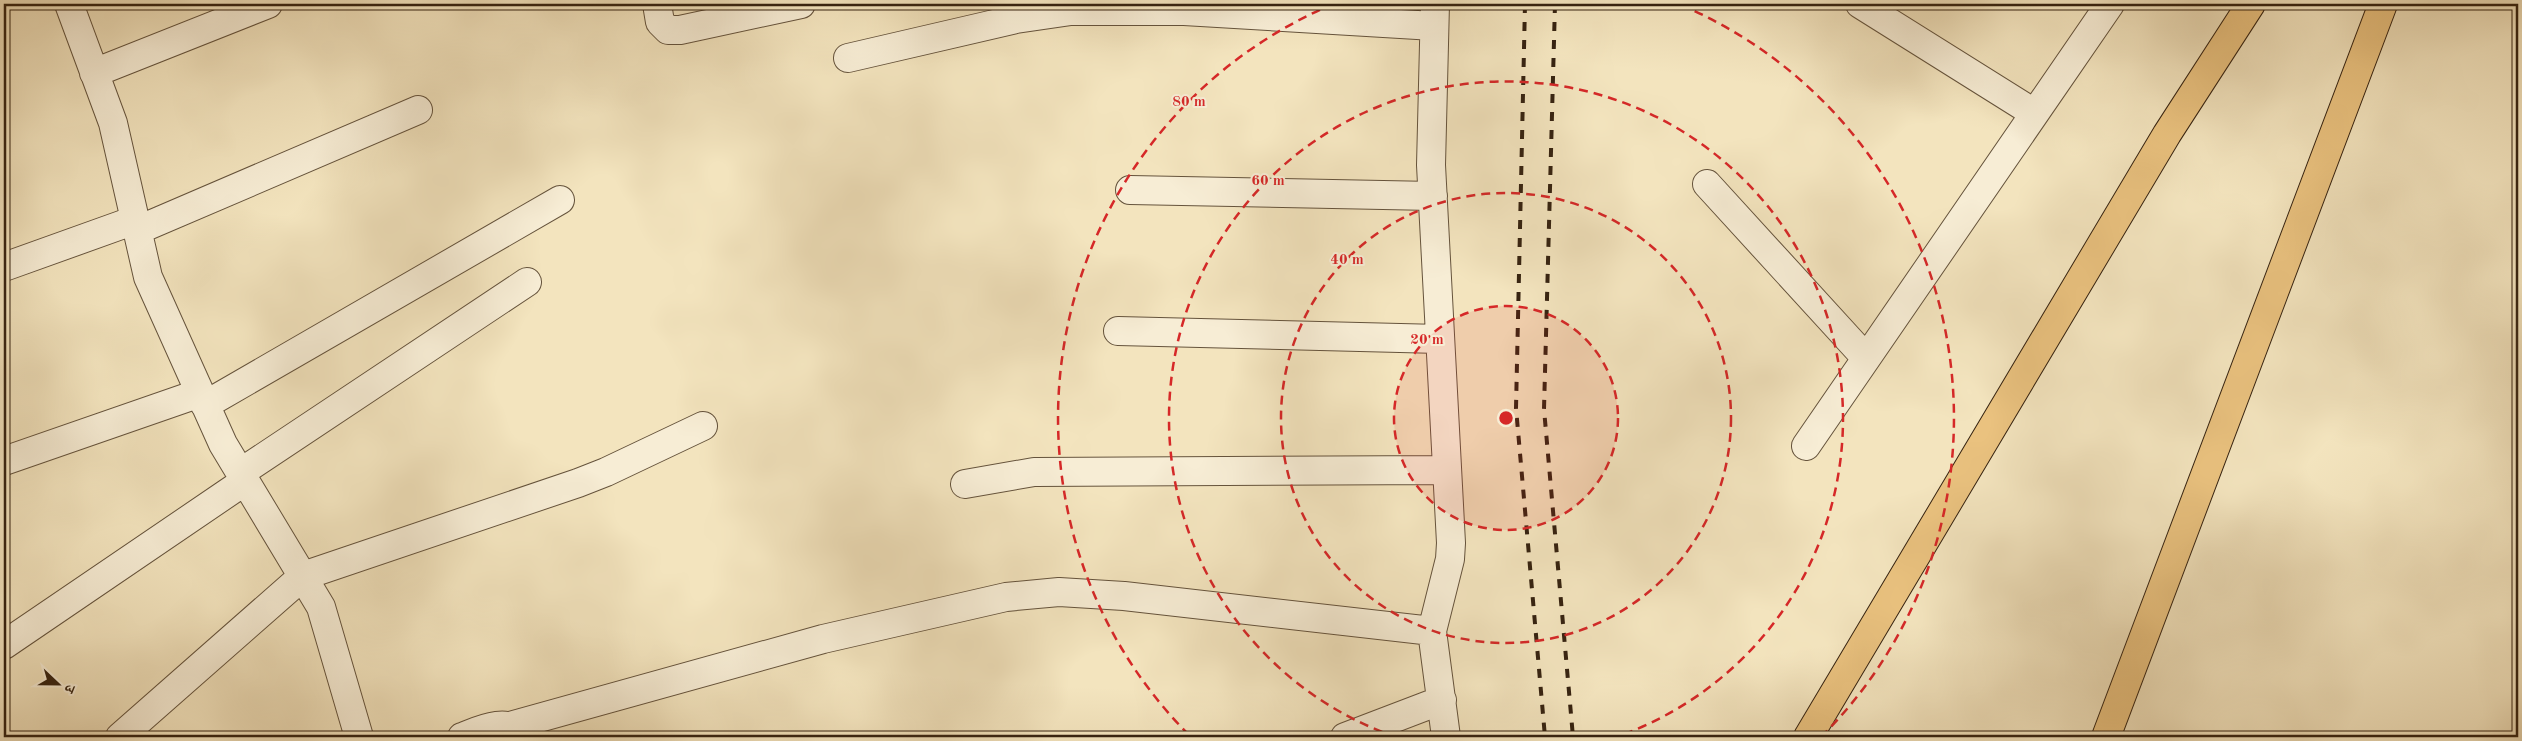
<svg xmlns="http://www.w3.org/2000/svg" width="2522" height="741" font-family="'Old Standard TT','Noto Serif Devanagari',serif">
  <rect width="100%" height="100%" fill="#f3e4be"/>
  <filter id="stains"><feTurbulence type="fractalNoise" baseFrequency=".004" numOctaves="4"/><feColorMatrix values="0 0 0 0 .2 0 0 0 0 .09 0 0 0 0 .02 0 0 0 .5 -.17"/></filter>
  <radialGradient id="worn" r=".72"><stop offset=".6" stop-color="#630" stop-opacity="0"/><stop offset="1" stop-color="#630" stop-opacity=".3"/></radialGradient>
  <g fill="none" stroke-linecap="round" stroke-linejoin="round">
    <g stroke="#65533c" stroke-width="30">
      <path id="minor" d="M69,4L113,123L148,277L223,444L321,607L359,737
        M657,4L660,22L668,30H680L801,4
        M1435,4L1431,165L1451,543L1450,559L1432,631L1446,737
        M1860,4L2034,113
        M848,58L1016,19L1071,11H1184L1434,26
        M94,73L268,4
        M1707,184L1866,358
        M1130,190L1433,196
        M138,230L418,110
        M4,267L135,220
        M1118,331L1440,339
        M205,405L560,200
        M1806,446L2110,4
        M4,461L200,393
        M240,473L527,282
        M965,484L1034,472L1447,470
        M4,645L245,481
        M510,726L823,639L1006,597L1059,592L1124,596L1432,631
        M120,737L303,576L578,483L606,472L703,426
        M462,737C482,729 507,717 526,735
        M1345,737L1442,700"/>
    </g>
    <g stroke="#362311" stroke-width="30">
      <path id="major" d="M1808,737L2167,134L2251,4
        M2106,737L2383,4"/>
    </g>
    <use href="#minor" stroke="#f7edd5" stroke-width="28"/>
    <use href="#major" stroke="#eac27f" stroke-width="28"/>
    <path stroke="#362311" stroke-width="4" stroke-dasharray="9 9" stroke-linecap="butt" d="M1525,4L1516,408L1545,737
      M1555,4L1544,409L1573,737"/>
  </g>
  <circle cx="1506" cy="418" r="112" fill="#d62828" fill-opacity=".12"/>
  <g fill="none" stroke="#d62828" stroke-width="2.5" stroke-dasharray="9 6">
    <circle cx="1506" cy="418" r="112"/>
    <circle cx="1506" cy="418" r="225"/>
    <path d="M1396 737A337 337 0 1 1 1616 737"/>
    <path d="M1189 735A449 449 0 0 1 1331 5M1681 5A449 449 0 0 1 1823 735"/>
  </g>
  <circle cx="1506" cy="418" r="8" fill="#d62828" stroke="#f7edd5" stroke-width="2.5"/>
  <g font-size="15" text-anchor="middle" font-weight="bold" fill="#d62828" stroke="#f7edd5" stroke-width="4" stroke-linejoin="round" paint-order="stroke">
    <text x="1189" y="106">80 m</text>
    <text x="1268" y="185">60 m</text>
    <text x="1347" y="264">40 m</text>
    <text x="1427" y="344">20 m</text>
  </g>
  <rect width="2522" height="741" fill="none" stroke="#f3e4be" stroke-width="20"/>
  <rect x="5" y="5" width="2512" height="731" fill="none" stroke="#362311" stroke-width="2.5"/>
  <rect x="10" y="10" width="2502" height="721" fill="none" stroke="#362311"/>
  <g transform="translate(58 684) rotate(112)" stroke="#f7edd5" stroke-width="4" paint-order="stroke">
  <path d="M0-4L9 19L0 12L-9 19Z" fill="#362311"/>
  <text y="-8" font-size="14" font-weight="bold" text-anchor="middle" fill="#362311">उ</text>
  </g>
  <rect width="100%" height="100%" filter="url(#stains)"/>
  <rect width="100%" height="100%" fill="url(#worn)"/>
</svg>
